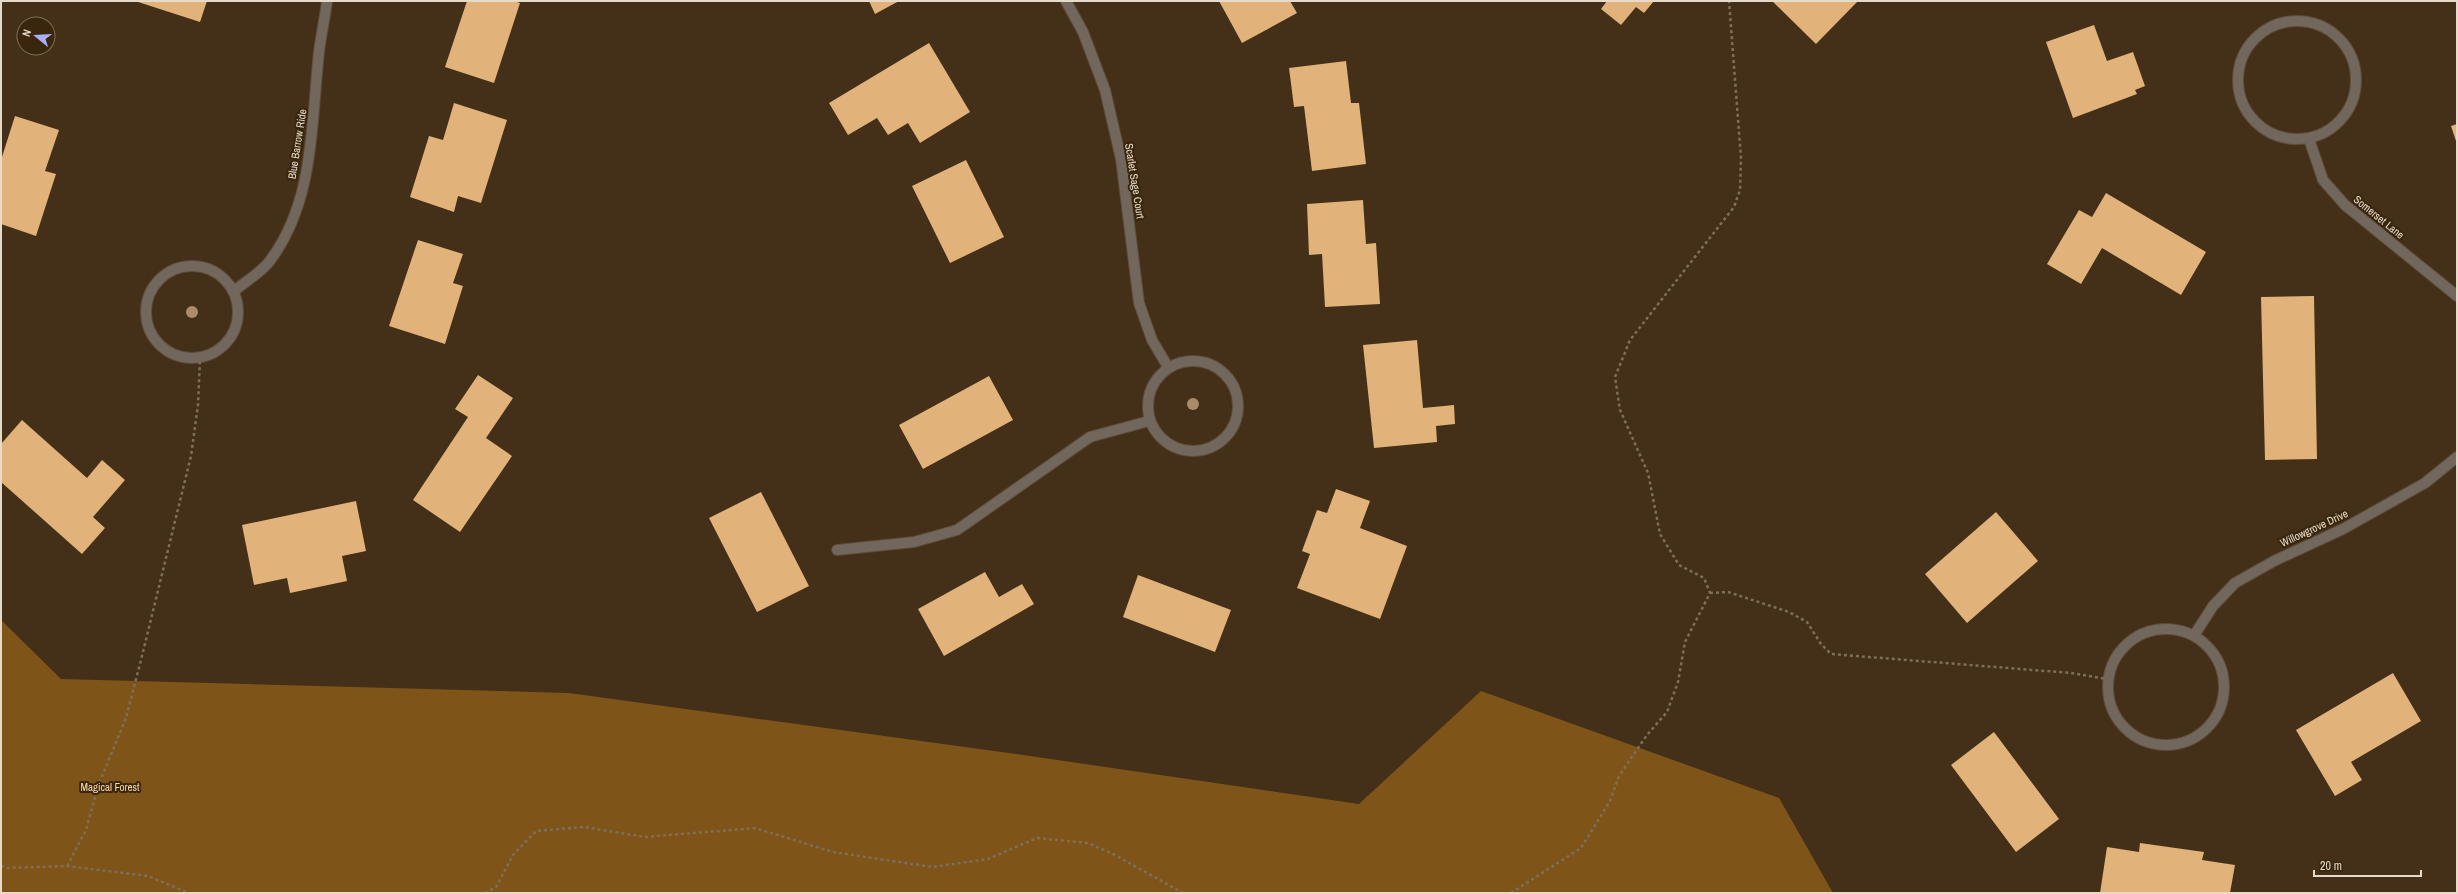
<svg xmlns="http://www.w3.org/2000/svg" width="2458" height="894" font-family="'Archivo Narrow',sans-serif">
  <rect width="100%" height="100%" fill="#443018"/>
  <path fill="#7e5418" d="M1,620L61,679L569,693L1023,755L1359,804L1481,691L1779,798L1833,893H1Z"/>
  <path fill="#e1b279" d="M135,1H207L200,22Z
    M467,1H514L520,3L494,83L445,67Z
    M869,1H899L875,14Z
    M1219,1H1290L1297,13L1242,43Z
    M1607,1H1654L1644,13L1636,7L1621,25L1601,9Z
    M1772,1H1858L1816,44Z
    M2094,25L2107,61L2133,52L2145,86L2135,90L2137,94L2073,118L2046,42Z
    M929,43L970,112L920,143L908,123L888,135L877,118L848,135L829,103Z
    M1346,61L1351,103H1359L1366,164L1312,171L1304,106L1294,107L1289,68Z
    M454,103L507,120L481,203L458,196L454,212L410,197L429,136L443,140Z
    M15,116L59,130L45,171L56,174L36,236L1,224V160Z
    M2457,124V144L2451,126Z
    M966,160L1004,237L950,263L912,186Z
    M2106,193L2206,252L2181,295L2102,248L2081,284L2047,264L2079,210L2092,217Z
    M1363,200L1366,244L1376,243L1380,304L1325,307L1322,254L1309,255L1307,204Z
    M418,240L463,254L453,283L463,286L445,344L389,326Z
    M2314,296L2317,459L2265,460L2261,297Z
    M1417,340L1423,408L1454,405L1455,424L1436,426L1437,442L1374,448L1363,345Z
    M478,375L513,398L486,438L512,456L460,532L413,500L468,417L455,409Z
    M989,376L1013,420L923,469L899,425Z
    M22,420L87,478L102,460L125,480L93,517L105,528L82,554L1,482V444Z
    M1336,489L1370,501L1360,528L1407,546L1380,619L1297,588L1310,554L1302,551L1317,510L1327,513Z
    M761,492L809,586L757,612L709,518Z
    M356,501L366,551L342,556L347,581L290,593L287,578L254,585L242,525Z
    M1996,512L2038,561L1967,623L1925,574Z
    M985,572L999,597L1022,584L1034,604L944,656L918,609Z
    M1138,575L1231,610L1215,652L1123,617Z
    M2393,673L2421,721L2351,762L2362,780L2335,796L2296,730Z
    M1994,732L2059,819L2016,852L1951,765Z
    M2140,843L2204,852L2202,860L2235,865L2230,893H2100L2107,847L2139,852Z"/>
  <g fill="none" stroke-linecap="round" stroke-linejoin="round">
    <g stroke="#5e4b35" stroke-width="12">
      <path id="lane" d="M837,550L914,542L957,530L1090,437L1149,421"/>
    </g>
    <g stroke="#5e4b35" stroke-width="12">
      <path id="street" d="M1066,1L1083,32L1105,90L1121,159L1139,303L1152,340L1168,367
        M2238 80a59 59 0 1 1 118 0a59 59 0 1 1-118 0Z
        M2309,139L2323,180L2345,205L2457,296
        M146 312a46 46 0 1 1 92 0a46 46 0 1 1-92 0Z
        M234,291C245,282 260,273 269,262C315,202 311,123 319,52C321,35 325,18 327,1
        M1148 406a45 45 0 1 1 90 0a45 45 0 1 1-90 0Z
        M2108 687a58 58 0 1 1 116 0a58 58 0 1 1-116 0Z
        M2195,634L2213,606L2235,583L2274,561L2343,529L2425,483L2457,457"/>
    </g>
    <path stroke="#7f6e59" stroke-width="2.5" stroke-dasharray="3 3" stroke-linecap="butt" d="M1710,593L1728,592L1789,612L1807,622L1821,644L1831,654L2071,673L2107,679
      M1,866L8,868L67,866L148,876L189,893
      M67,866L86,830L98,786L126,718L141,660L191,456L198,405L200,358
      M485,893L496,887L513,855L536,831L584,827L645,837L755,828L833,852L932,867L988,859L1037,838L1088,843L1115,855L1183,893
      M1511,893L1581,848L1610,801L1619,776L1647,735L1667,712L1678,682L1685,642L1710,593L1704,578L1679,565L1660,534L1648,473L1620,410L1615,377L1630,340L1734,207L1740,190L1741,158L1729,1"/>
    <use href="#lane" stroke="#71675c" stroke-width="10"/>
    <use href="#street" stroke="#71675c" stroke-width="10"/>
  </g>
  <g fill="#aa8c68">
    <circle cx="192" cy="312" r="6"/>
    <circle cx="1193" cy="404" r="6"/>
  </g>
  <g text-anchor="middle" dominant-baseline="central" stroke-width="4" stroke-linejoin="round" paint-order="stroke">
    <g font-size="11" fill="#e6dacb" stroke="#39260d">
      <text transform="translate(297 144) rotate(-81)">Blue Barrow Ride</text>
      <text transform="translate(1135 181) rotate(81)">Scarlet Sage Court</text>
      <text transform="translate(2379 217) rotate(39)">Somerset Lane</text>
      <text transform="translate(2314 528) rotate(-25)">Willowgrove Drive</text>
    </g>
    <g font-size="11" fill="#fdd7a9" stroke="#39260d">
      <text x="110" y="787">Magical Forest</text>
    </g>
  </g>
  <rect width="2458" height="894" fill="none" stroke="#e6dacb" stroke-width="4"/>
  <g transform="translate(36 36) rotate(288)"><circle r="19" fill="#39260d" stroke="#7e6e59"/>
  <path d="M0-3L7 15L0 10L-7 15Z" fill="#abaffb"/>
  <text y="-6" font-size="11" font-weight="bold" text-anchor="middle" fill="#e6dacb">N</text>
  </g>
  <path d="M2314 870v6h107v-6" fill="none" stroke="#e6dacb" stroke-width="2"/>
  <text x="2320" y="870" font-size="12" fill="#e6dacb" stroke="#39260d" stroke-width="3" paint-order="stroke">20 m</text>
</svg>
